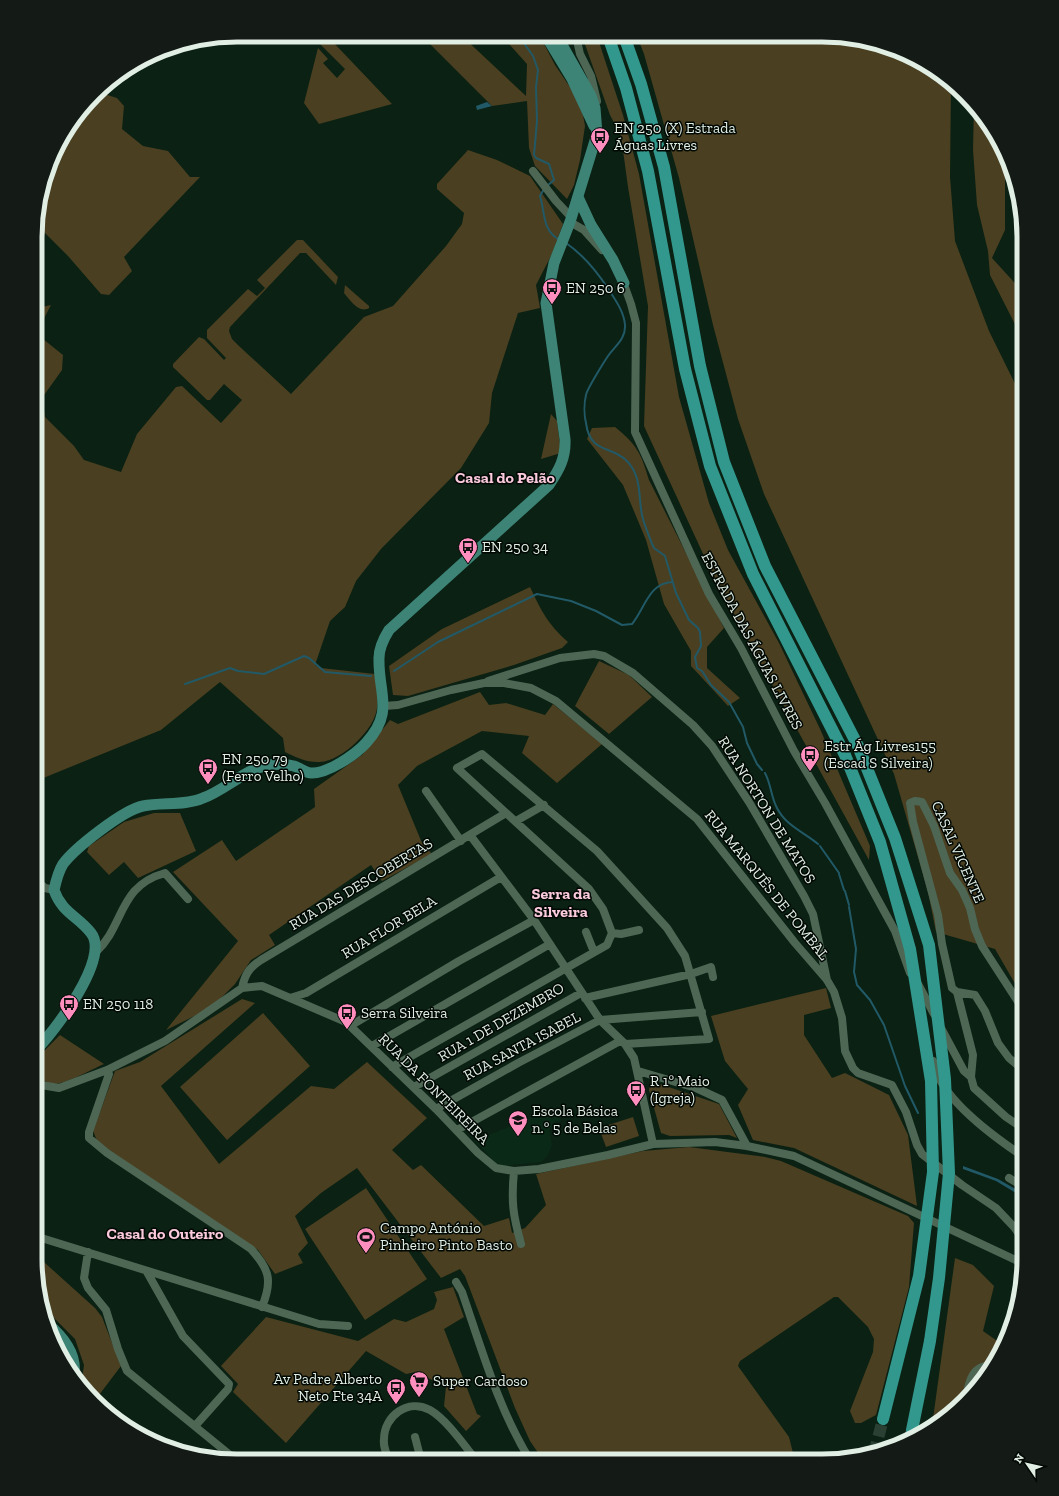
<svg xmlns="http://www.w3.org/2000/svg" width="1059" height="1496" font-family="'Zilla Slab',serif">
  <rect width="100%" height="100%" fill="#0a2113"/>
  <path fill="#0b2917" d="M555,1107L561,1121H556L549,1130L552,1145L548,1155L541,1162L504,1166L496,1163L475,1141Z"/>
  <path fill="#4a3f20" d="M422,36H462L526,96L527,64L509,44L498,36H540L555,65L572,90L583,115L585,126L580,160L574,185L567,199L535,166L529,148L527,101L492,106Z
    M582,36H597L623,115L639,174L679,397L709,503L728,550L779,643L821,731L870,846L869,860L717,584L644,426L648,306L628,187L621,136L610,115Z
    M637,36L849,37L899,50L945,77L951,82L950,177L955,241L989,331L1024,402V999L995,949L936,932L928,892L894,774L764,494L738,419L713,325L679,178L644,54Z
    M326,39L332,41L392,104L319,124L304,103L318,48L328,59L323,63L337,78L345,69L320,44Z
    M133,68L128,79L121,81L113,80Z
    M98,92L117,98L124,106L122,129L143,146L168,151L190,177H200L124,257L132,271L109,295L101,294L68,256L37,225V210L62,136Z
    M974,104L1005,152V230L992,258L1024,293V342L990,275L988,251L977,205L973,150Z
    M468,150L497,160L530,176L563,224L552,254L536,285L540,308L518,313L492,393L489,423L461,468L381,549L356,581L345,607L330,621L315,665L321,668L375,674C376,685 379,697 377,708C375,729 342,761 320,762C308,763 295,757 285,752L283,738L220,682L161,730L36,781L37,308L51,305L39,328L43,339L63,355L62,370L42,398L45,417L74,446L84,460L121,472L137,434L176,387L182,386L221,423L242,400L224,384L210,400H207L173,367V364L199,337L204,339L224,360L226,358L207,338V330L248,289L257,296L265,288L257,280L297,240H303L338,277L336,285L306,253H300L230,327L229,331L232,339L239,346L291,394L364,317L393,306L446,246L462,224L464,213L437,189V184Z
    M345,285L369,306V308C359,314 350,300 344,293Z
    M551,414L557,421L561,453L541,459Z
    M615,427C637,445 641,453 649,480L724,628L707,647V668L740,698L728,706L691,666V651L664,604L646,540L623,485L587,439L592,428Z
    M530,587C542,612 547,623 568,642L562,648L514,665L408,696L393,695L389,666L442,629Z
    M599,661L629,675L652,697L609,734L575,706Z
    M480,692L489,705L506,703L545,715L553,704L602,744L557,783L522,753L529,736L482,731L417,766L398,785L422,843L432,854L382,881L371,865L269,935L275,945L251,960L235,984L211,1008L166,1030L238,941L173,872L222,840L236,861L315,807L314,789L362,755L390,720L398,724Z
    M154,813H180L196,851L138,878L124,862L109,875L87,852L89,846L124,822Z
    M826,988L831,1008L804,1015V1035L832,1078L845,1073L889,1095L908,1135L917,1206L794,1148L753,1140L738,1105L748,1089L725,1061L711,1016Z
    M242,999L255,1003L161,1086L219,1164L311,1086L334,1089L367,1062L427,1118L392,1150L413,1170L421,1165L484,1226L509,1218L512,1233L525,1228L546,1205L536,1174L643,1151L689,1147L765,1157L781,1161L908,1216L914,1223L909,1287L876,1415L861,1423H855L850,1411L873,1352L874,1339L868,1327L838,1297H834L740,1361L738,1366L789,1437L795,1461L543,1460L530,1441L515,1408L465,1276L460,1269L441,1278L357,1168L321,1193L295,1216L308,1243L298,1254L303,1263L275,1274L258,1250L98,1143L93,1131L115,1071L140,1062Z
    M263,1013L310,1066L227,1140L180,1087Z
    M60,1035L104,1064C92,1069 65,1085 52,1084C47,1083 39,1078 35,1075V1060Z
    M651,1081L719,1104L737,1138L729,1135L670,1136L661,1133L649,1090Z
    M633,1117L639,1136L606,1147L599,1128Z
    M366,1188L427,1279L365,1320L305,1229Z
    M35,1254L95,1308L102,1317L121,1366L96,1399L94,1400L81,1387L84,1365L75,1339L41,1305L39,1299Z
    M955,1258L973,1265L994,1286L983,1331L1003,1345L990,1371L955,1411L932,1426Z
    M453,1287L464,1317L444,1329L477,1414L481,1416L466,1431L444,1406L446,1387L416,1372L406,1374L366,1351L286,1443L233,1392L238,1384L221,1366L266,1317L358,1341L394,1319L406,1322L434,1309L437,1300L434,1292Z
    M50,1332L64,1348L71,1370L56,1348Z"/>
  <path fill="#225967" d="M487,102L492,106L477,110L476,106Z
    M963,1166L998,1179L1024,1194V1198L996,1181L963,1169Z"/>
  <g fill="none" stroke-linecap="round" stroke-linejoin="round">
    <path stroke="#225967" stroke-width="2" d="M519,36L533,56L538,70L536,87L537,121L534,155L536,158L549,164L554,180L547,186
      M544,189L540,196C545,212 542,229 558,239
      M566,243C582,254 598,273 609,290C616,301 624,312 625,325C626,339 615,346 608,356C604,362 587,389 586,395C584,403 584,415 586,423C590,454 611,445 627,461C642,477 638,495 642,515C644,525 649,535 652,544L654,548L665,556L676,593L689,620L698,628L700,632L701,646L695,657L697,668L702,671L711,685L729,702L743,727L747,743L757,764L762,770
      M394,671L438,642L537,594L571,601L596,611L622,625L632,624C645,608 649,583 672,582
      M185,684L230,668L238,671L264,674L304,656L309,658L325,672L371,676
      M765,773C771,784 771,797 777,808C786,826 804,832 818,844
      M820,846L839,873
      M839,874L844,890
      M845,891L849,905
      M849,907L856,949L854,972L857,985L870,1000L884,1025L905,1086L918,1113"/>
    <path stroke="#2a4032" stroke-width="12" stroke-dasharray="12 6" stroke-linecap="butt" d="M909,1441L912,1430
      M874,1454L883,1419"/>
    <path stroke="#4e6755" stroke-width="8" d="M576,36L580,54L591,76L597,101
      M533,171L556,201L571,217
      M570,222L584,230L602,250
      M1020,233L1024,238
      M622,279L631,304L636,323L635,432L709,594L741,648L794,751L825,803L895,931L910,973
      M488,681L560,658L594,654L604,656L633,673L693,725L712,746L749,802L804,896L813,914L827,980
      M384,706L398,705L451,690L484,683H504L531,688L556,701L697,819L795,943L827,980L834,992L842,1018L845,1051L853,1068L858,1073L892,1085L906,1112L917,1145L922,1154L962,1185L996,1208L1014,1227L1024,1241
      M426,791L461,841
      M516,821L544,805
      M470,835L534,920L600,1020L625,1044L634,1058L653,1144
      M36,880L45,888L54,890
      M586,932L594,952
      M612,933L621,934L639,930
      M96,952C125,925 118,886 165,873L188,899
      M918,984L934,1014
      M242,988C245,974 249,968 261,960L506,813
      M957,992L975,995L985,1011L998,1043L1009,1058L1021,1068
      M290,998L306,993L501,877
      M585,998L691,974L711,967L713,977
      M350,1026L459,961L534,920
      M941,1028L964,1071L971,1077
      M372,1046L550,944
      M933,1061C939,1098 994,1137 1024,1157
      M392,1067L607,945L612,933L603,909L589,889L457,768L482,754L597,851L667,928L685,956L709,1039L625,1044
      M107,1070L109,1074L89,1132V1138L107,1153L251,1249C269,1269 273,1280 262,1307
      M638,1071L696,1088L722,1100L747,1146
      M35,1084L59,1088L107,1070L165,1041L242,988L262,986L346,1022L436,1109L478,1153L496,1168L514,1171L539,1169L608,1155L653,1144L715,1142L747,1146L794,1156L1024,1264
      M414,1087L581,993
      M436,1109L518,1063L600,1020L702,1012
      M1024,1129L1006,1117L974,1088L971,1077L973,1055L957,992L952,988L942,944L938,915L913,822L910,803L915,801L922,802L934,826L950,873L962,890L970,908L975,929L982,946L1024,1011
      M457,1130L620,1041
      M514,1171C511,1202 513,1215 521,1244
      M1009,1178L1024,1187
      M35,1236L319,1324L348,1326
      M88,1252L84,1278L88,1288L106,1310L118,1349L127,1371L235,1459
      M147,1272L183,1336L229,1384L228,1389L195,1426
      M456,1282L462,1292C482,1350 498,1408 530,1460
      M966,1398C969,1381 972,1365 993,1365
      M415,1437L421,1460
      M389,1460C386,1453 383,1446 384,1439C384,1416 408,1398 430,1410C446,1419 464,1445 476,1460"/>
    <path stroke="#3d8477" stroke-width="11" d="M546,36L572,79L594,126
      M578,197L591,225L613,260L624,283
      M35,1051C54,1032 111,958 91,933C78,916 62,913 54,890C56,881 58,872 63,864C75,848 123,810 143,806C162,802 185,806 203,798C225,790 244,770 268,765C276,764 286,764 294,766C300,768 306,773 311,773C327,774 355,755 366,743C395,711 378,694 379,658C379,647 384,638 389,630L549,485C559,470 566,458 565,439L546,303L554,263L570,222L597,134L595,108L591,96L557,36
      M47,1323C63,1337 77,1353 74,1375"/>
    <path stroke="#32988d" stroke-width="12" d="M608,36L626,88L648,171L685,369L710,466L753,574L845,755L880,842L910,949L931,1081L933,1172L919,1276L883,1419
      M624,36L641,84L664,167L700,366L724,462L765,566L858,746L895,838L929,945L945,1079L949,1173L939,1278L930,1341L912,1430"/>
  </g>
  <defs>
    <g id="bus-pin" transform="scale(1)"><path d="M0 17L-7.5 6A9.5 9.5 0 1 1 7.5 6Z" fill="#fe8ebe" stroke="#020804"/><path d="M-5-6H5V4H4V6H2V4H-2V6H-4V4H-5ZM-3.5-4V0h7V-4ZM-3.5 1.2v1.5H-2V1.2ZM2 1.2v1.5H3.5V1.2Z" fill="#111"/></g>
    <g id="school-pin" transform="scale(1)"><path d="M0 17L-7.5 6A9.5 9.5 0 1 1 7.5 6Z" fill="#fe8ebe" stroke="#020804"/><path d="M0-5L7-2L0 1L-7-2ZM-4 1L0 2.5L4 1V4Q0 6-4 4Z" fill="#111"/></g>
    <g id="stadium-pin" transform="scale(1)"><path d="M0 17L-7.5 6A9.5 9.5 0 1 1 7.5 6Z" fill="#fe8ebe" stroke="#020804"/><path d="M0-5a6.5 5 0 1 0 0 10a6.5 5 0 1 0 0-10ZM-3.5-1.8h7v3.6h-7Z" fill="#111"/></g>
    <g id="supermarket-pin" transform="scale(1)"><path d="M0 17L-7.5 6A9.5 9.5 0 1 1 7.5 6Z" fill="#fe8ebe" stroke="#020804"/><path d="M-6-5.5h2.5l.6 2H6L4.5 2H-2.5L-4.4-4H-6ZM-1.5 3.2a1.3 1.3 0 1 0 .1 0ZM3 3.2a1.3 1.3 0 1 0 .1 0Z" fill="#111"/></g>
  </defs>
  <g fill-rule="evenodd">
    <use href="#bus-pin" x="600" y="137"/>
    <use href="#bus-pin" x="552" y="288"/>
    <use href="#bus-pin" x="468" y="547"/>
    <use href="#bus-pin" x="810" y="755"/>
    <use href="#bus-pin" x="208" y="768"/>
    <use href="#bus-pin" x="69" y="1004"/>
    <use href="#bus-pin" x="347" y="1013"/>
    <use href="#bus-pin" x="636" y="1090"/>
    <use href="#school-pin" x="518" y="1120"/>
    <use href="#stadium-pin" x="366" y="1237"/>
    <use href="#supermarket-pin" x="419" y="1381"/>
    <use href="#bus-pin" x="396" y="1388"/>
  </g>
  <g text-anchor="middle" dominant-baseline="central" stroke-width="3" stroke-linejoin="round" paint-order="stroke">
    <g font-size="15" fill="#e0eee4" stroke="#020804" text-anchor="start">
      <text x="614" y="128">EN 250 (X) Estrada<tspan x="614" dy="17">Águas Livres</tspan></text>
      <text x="566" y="288">EN 250 6</text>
      <text x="482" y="547">EN 250 34</text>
      <text x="824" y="746">Estr Ág Livres155<tspan x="824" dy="17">(Escad S Silveira)</tspan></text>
      <text x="222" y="759">EN 250 79<tspan x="222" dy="17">(Ferro Velho)</tspan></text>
      <text x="83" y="1004">EN 250 118</text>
      <text x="361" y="1013">Serra Silveira</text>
      <text x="650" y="1081">R 1º Maio<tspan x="650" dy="17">(Igreja)</tspan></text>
      <text x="532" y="1111">Escola Básica<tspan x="532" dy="17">n.º 5 de Belas</tspan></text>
      <text x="380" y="1228">Campo António<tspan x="380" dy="17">Pinheiro Pinto Basto</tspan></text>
      <text x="382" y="1379" text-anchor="end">Av Padre Alberto<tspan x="382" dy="17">Neto Fte 34A</tspan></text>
      <text x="433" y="1381">Super Cardoso</text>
    </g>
    <g font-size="15" fill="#e0eee4" stroke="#020804">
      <text transform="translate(752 641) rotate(62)">ESTRADA DAS ÁGUAS LIVRES</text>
      <text transform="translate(767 810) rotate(58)">RUA NORTON DE MATOS</text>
      <text transform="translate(958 852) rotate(66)">CASAL VICENTE</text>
      <text transform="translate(361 884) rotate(-31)">RUA DAS DESCOBERTAS</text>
      <text transform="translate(767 885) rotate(51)">RUA MARQUÊS DE POMBAL</text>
      <text transform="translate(389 927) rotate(-31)">RUA FLOR BELA</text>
      <text transform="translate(501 1022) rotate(-30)">RUA 1 DE DEZEMBRO</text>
      <text transform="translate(522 1046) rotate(-28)">RUA SANTA ISABEL</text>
      <text transform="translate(434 1089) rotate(45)">RUA DA FONTEIREIRA</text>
    </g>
    <g font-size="16" font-weight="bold" fill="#fbcadd" stroke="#020804">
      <text x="505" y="477">Casal do Pelão</text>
      <text x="561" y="893">Serra da<tspan x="561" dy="18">Silveira</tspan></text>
      <text x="165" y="1233">Casal do Outeiro</text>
    </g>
  </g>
  <path d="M0 0H1059V1496H0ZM237 42H822A195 195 0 0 1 1017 237V1259A195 195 0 0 1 822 1454H237A195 195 0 0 1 42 1259V237A195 195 0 0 1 237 42Z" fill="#141a16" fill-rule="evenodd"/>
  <path fill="none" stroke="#e0eee4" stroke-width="5" d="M237 42H822A195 195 0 0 1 1017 237V1259A195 195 0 0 1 822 1454H237A195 195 0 0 1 42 1259V237A195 195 0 0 1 237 42Z"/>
  <g transform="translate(1027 1464) rotate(304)" stroke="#020804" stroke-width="3" paint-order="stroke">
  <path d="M0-3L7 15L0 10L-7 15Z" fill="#e0eee4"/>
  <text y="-6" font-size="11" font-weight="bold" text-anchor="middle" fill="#e0eee4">N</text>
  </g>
</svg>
